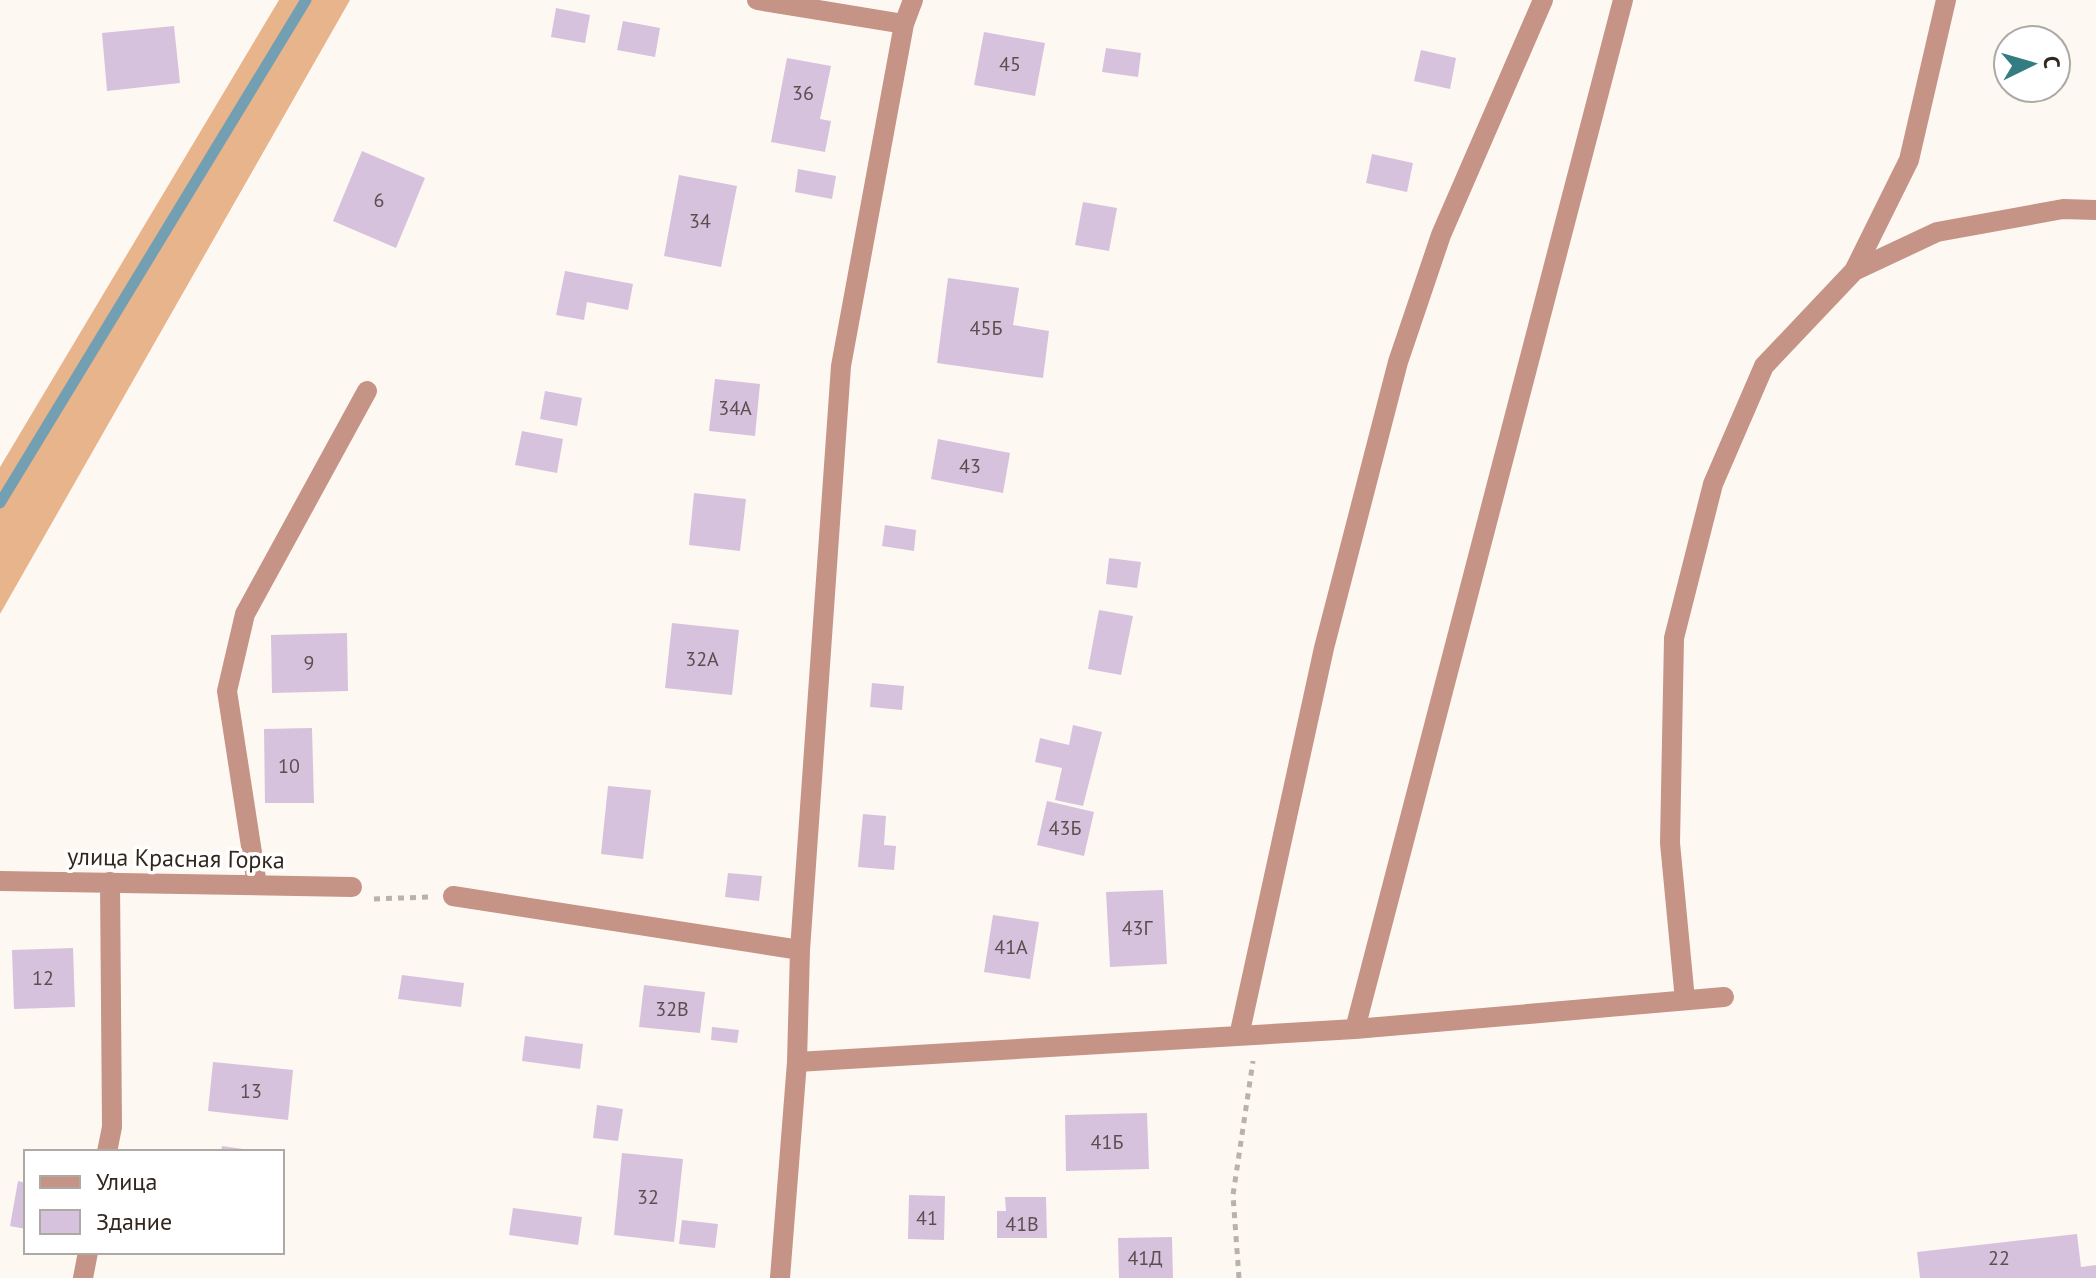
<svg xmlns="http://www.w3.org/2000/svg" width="2096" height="1278" font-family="'PT Sans',sans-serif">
  <rect width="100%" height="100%" fill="#fef8f3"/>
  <path fill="#e7b48c" d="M279,0H350L0,614V467Z"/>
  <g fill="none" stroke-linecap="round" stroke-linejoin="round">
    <path stroke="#739fb2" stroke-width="11" d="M0,503L306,0"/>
  </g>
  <path fill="#d7c2de" d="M556,8L590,15L585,43L551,37Z
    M623,21L660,28L655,57L617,50Z
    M174,26L180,83L107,91L102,33Z
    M984,32L1045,43L1035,96L974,85Z
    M1106,48L1141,53L1138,77L1102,72Z
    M1421,50L1456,58L1450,89L1414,81Z
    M787,58L831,66L820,119L831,121L825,152L771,142Z
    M362,151L425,178L396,248L333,221Z
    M1372,154L1413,163L1407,192L1366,183Z
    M798,169L836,176L832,199L795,192Z
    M679,175L737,186L721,267L664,256Z
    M1083,202L1117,208L1109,251L1075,245Z
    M565,271L633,284L628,310L587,302L584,320L556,315Z
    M948,278L1019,288L1013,325L1049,331L1043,378L937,363Z
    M715,379L760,384L755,436L709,431Z
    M545,391L582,398L577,426L540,419Z
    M522,431L563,439L557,473L515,465Z
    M938,439L1010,453L1003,493L931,479Z
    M694,493L746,499L740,551L689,545Z
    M885,525L916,530L914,551L882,546Z
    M1109,558L1141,562L1137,588L1106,584Z
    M1099,610L1133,616L1121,675L1088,669Z
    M672,623L739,630L732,695L665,688Z
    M347,633L348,691L272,693L271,635Z
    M872,683L904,686L902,710L870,707Z
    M1073,725L1102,732L1083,806L1055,800L1062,768L1035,762L1040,738L1069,745Z
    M312,728L314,803H265L264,729Z
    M608,786L651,790L643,859L601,854Z
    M1047,801L1094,812L1084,856L1037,845Z
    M863,814L886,816L884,845L896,846L894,870L858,867Z
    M728,873L762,876L759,901L725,897Z
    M1163,890L1167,964L1110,967L1106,892Z
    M993,915L1039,922L1030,979L984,972Z
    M73,948L75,1007L14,1009L12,950Z
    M402,975L464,983L461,1007L398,999Z
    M644,985L705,992L700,1033L639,1027Z
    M712,1027L739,1030L737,1043L711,1040Z
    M525,1036L583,1044L580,1069L522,1061Z
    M213,1062L293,1070L288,1120L208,1111Z
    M597,1105L623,1109L618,1141L593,1138Z
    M1147,1113L1149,1169L1066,1171L1065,1115Z
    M222,1146L250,1150V1152H221Z
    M622,1153L683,1159L674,1242L614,1235Z
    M18,1181L26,1183V1229L10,1226Z
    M909,1195L945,1196L944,1240L908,1239Z
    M1005,1197H1046L1047,1238H997V1211H1006Z
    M513,1208L582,1217L578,1245L509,1235Z
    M682,1220L718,1224L715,1248L679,1244Z
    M2077,1234L2081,1267L2096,1265V1278H1920L1917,1252Z
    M1172,1237L1173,1278H1119L1118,1238Z"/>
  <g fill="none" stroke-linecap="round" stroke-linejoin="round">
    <path stroke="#b9b2ac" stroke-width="5" stroke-dasharray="6 6" stroke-linecap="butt" d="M374,899L428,897
      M1239,1278L1233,1195L1253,1061"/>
    <path stroke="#c59486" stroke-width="20" d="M757,0L904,24
      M1854,271L1909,160L1946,0
      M0,881L352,887
      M257,885L227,691L245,614L367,391
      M453,896L800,950
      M1685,1000L1670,843L1674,638L1713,484L1764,366L1854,271L1937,232L2063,209L2096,210
      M1355,1029L1623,0
      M1239,1036L1324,648L1398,362L1441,235L1543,0
      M797,1062L1355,1029L1724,997
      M107,1152L112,1127L110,882
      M83,1278L88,1252
      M780,1278L797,1062L800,950L841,366L904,24L913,0"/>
  </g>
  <g text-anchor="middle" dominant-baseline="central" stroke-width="7" stroke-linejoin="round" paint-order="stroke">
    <g font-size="20" fill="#5b4e4f">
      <text x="1010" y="64">45</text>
      <text x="803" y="93">36</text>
      <text x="379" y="200">6</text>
      <text x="700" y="221">34</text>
      <text x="986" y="328">45Б</text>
      <text x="735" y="408">34А</text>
      <text x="970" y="466">43</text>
      <text x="702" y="659">32А</text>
      <text x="309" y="663">9</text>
      <text x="289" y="766">10</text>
      <text x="1065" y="828">43Б</text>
      <text x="1137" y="928">43Г</text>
      <text x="1011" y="947">41А</text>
      <text x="43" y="978">12</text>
      <text x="672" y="1009">32В</text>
      <text x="251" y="1091">13</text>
      <text x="1107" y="1142">41Б</text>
      <text x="648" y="1197">32</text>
      <text x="927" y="1218">41</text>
      <text x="1022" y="1224">41В</text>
      <text x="1145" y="1258">41Д</text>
      <text x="1999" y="1258">22</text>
    </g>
    <g font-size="24" fill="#32271f" stroke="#fff">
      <text transform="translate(176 858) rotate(1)">улица Красная Горка</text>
    </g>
  </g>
  <rect x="24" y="1150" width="260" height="104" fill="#ffffff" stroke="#ada9a5" stroke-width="2"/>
  <rect x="40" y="1176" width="40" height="12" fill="#c59486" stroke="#ada9a5" stroke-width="2"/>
  <text x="96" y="1190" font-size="24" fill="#32271f">Улица</text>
  <rect x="40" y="1210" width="40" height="24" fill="#d7c2de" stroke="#ada9a5" stroke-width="2"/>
  <text x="96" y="1230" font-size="24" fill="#32271f">Здание</text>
  <g transform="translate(2032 64) rotate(85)"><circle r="38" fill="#ffffff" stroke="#ada9a5" stroke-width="2"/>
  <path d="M0-6L14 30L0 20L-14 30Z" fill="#337c81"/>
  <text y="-12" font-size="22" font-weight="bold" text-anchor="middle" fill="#32271f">С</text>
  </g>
</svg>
